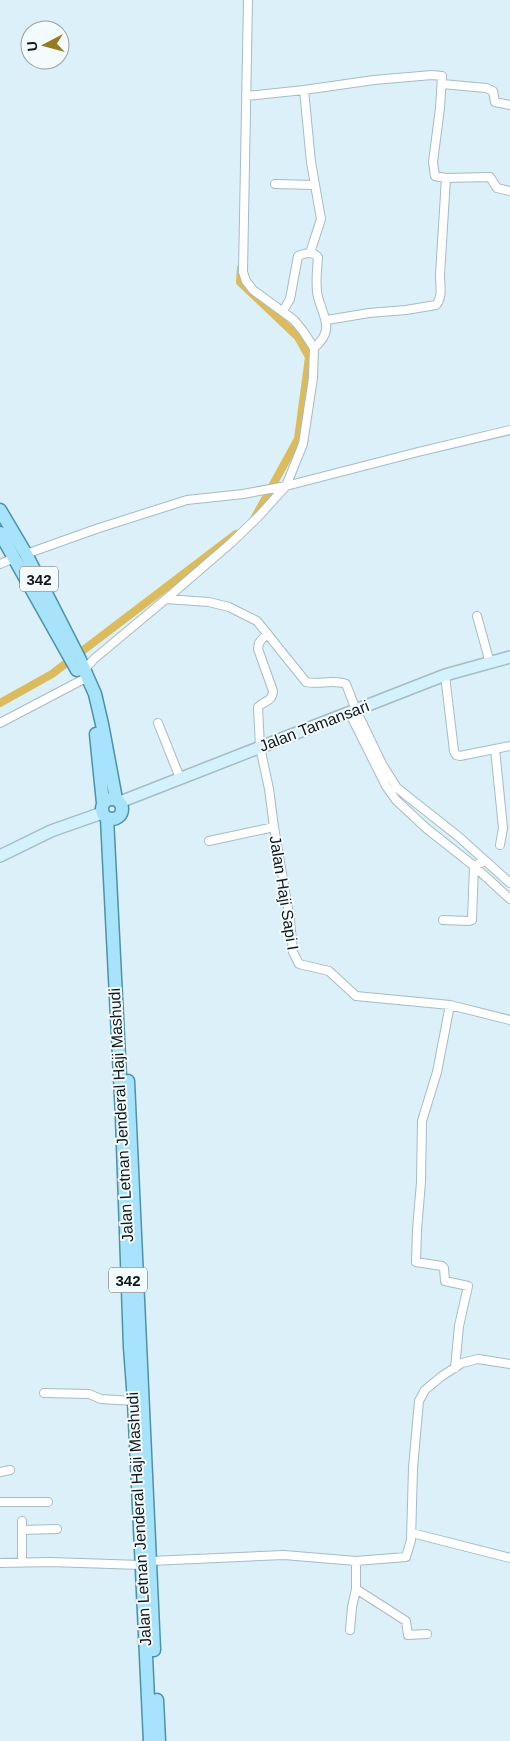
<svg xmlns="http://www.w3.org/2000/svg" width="510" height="1741" font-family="Arial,sans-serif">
  <rect width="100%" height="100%" fill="#dbf0f9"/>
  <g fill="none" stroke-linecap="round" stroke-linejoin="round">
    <path stroke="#dbbb5c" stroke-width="8" d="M241,268L240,282L298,337L309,357L298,439L254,519
      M0,703L52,674L236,534"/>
    <g stroke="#a7bbc3" stroke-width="10">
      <path id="street" d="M442,84L486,88L493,91L495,102L510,105
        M304,90L311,162L321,219L310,253
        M246,96L304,90L374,80L432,75L442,76L440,108L433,162L435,176L446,178L440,275C440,285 443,297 436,305L406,310L369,313L327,320
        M446,178L488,177H490L497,188L510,191
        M275,184L314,185
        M283,311L290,299L298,256C305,253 312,251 318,257C317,270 315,285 318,297C324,319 335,330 314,348
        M26,554L96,529L187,500L243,494L286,486L418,452L510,430
        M0,564L14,558
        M166,599L231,543L258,517L286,486L303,444L313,378L314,348L303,331L294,320L253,290L246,281L243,272L248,0
        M477,616L490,663
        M267,633L259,643L258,649L273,691C272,702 265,700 258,707L260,747L269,789L274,827L290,920L293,952L299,964L329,971L356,996L450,1005L510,1020
        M84,670L94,659L166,599L209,602L229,607L257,621L306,682C319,685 333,679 346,684L356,710L382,764L397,788L459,837L510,883
        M445,675L454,751L456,755L460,756L510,746
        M349,712L386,786L396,800L426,828L474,866L510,899
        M0,723L82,680
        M158,723L180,778
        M495,749L503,828L500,845
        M209,841L274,827
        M443,920L469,921L472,920L474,866L485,861
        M450,1005L437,1072L422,1121L421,1182L417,1230L416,1262L442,1266L444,1268L445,1281L468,1286L459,1326L455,1368
        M44,1393L89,1394L101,1399L134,1401
        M0,1472L10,1470
        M0,1502H48
        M22,1521V1562
        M22,1530L57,1529
        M412,1533L510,1558
        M151,1561L284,1555L356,1561L406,1557L411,1540L413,1468L419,1401L425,1390L442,1376L462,1363L478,1359L510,1364
        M356,1561V1589L406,1621L408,1635L427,1634
        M0,1563L50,1562L141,1565
        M350,1630L352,1607L356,1589"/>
    </g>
    <g stroke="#a7bbc3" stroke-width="14">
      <path id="secondary" d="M120,802L445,675L510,657
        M0,856L51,831L102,813"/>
    </g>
    <g stroke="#4d91ac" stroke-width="15">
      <path id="primary" d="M0,510L26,554L80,660L95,694L102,724L116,799
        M0,533L77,670
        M96,734L103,803
        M102 809a10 10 0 1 1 20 0a10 10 0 1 1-20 0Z
        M107,818L122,1117L130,1347L134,1401L150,1741
        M128,1081L154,1650
        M157,1700L159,1741"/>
    </g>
    <use href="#street" stroke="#fff" stroke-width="8"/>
    <use href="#secondary" stroke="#d3f2fd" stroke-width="11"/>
    <use href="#primary" stroke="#a7e4fb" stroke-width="12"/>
  </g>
  <g text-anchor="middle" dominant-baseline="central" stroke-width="4" stroke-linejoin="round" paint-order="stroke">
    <g fill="#f3fbfe" stroke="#565d60" stroke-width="1">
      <rect x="20" y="566.5" width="38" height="25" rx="4"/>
      <rect x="109" y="1267.5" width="38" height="25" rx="4"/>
    </g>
    <g font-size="15" font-weight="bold" fill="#12191c">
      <text x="39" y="579">342</text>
      <text x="128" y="1280">342</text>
    </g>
    <g font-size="16" fill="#12191c" stroke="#f3fbfe">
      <text transform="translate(314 726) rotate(-21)">Jalan Tamansari</text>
      <text transform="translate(284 893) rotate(81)">Jalan Haji Sapi I</text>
      <text transform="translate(121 1115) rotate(-93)">Jalan Letnan Jenderal Haji Mashudi</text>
      <text transform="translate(139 1519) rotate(-93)">Jalan Letnan Jenderal Haji Mashudi</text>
    </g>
  </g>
  <g transform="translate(45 45) rotate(264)"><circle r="24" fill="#f3fbfe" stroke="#99a1a4"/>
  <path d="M0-4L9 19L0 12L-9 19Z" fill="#967b23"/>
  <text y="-8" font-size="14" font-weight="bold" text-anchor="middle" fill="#12191c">U</text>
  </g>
</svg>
